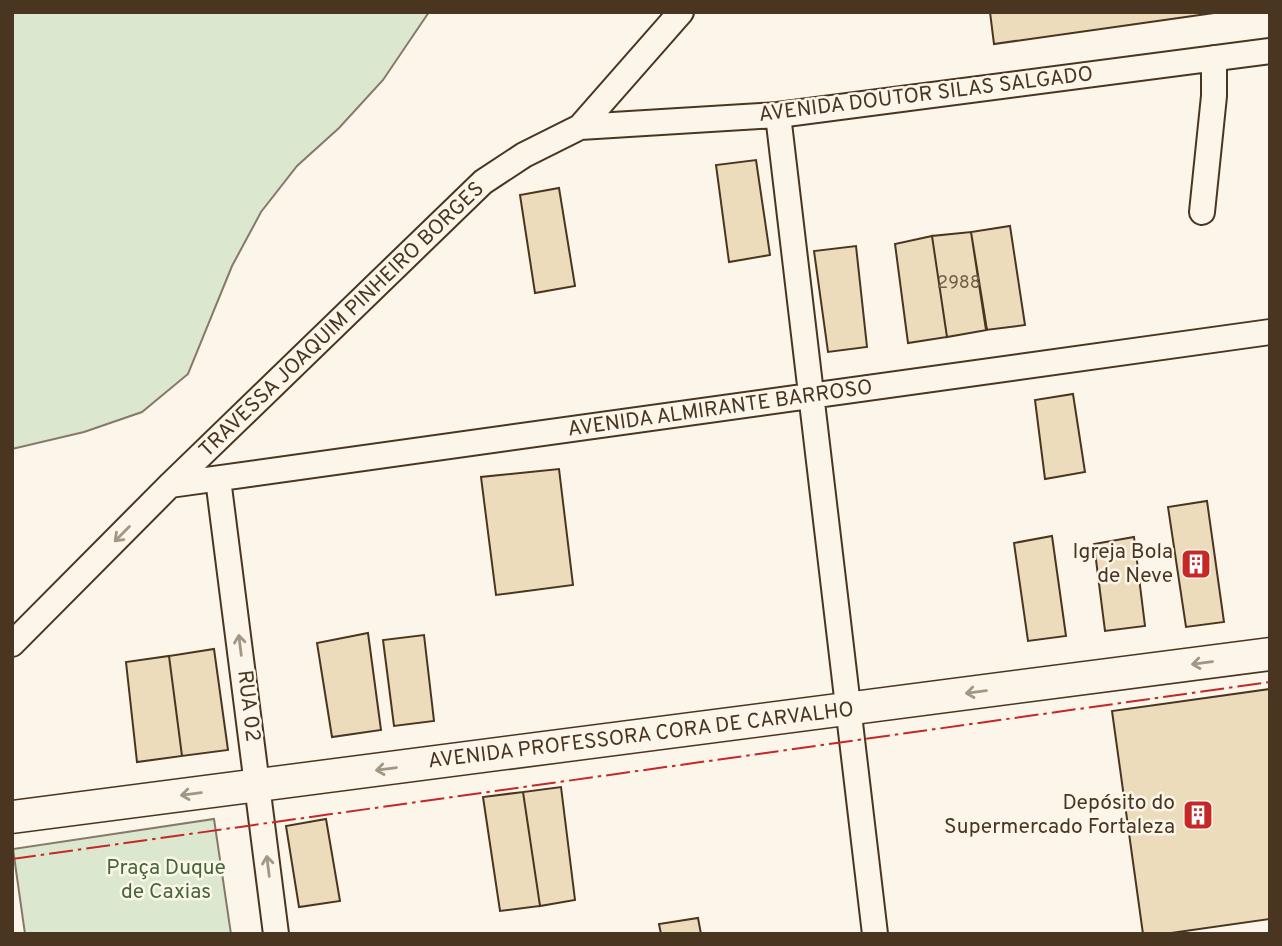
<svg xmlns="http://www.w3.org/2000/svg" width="1282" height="946" font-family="Overpass,sans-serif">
  <rect width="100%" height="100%" fill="#fbf6e9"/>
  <path fill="#dce7d0" stroke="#887966" stroke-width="2" d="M12,12H429L383,80L339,128L297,166L261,212L232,266L188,374L142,412L84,432L12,449Z
    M214,819L231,934H25L13,849Z"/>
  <path fill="#ecdcbc" stroke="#4a3520" stroke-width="2" d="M990,12H1221L994,44Z
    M756,160L770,255L729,262L716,165Z
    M559,188L575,286L535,293L520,195Z
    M1010,226L1025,325L986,330L971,232Z
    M971,232L987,330L947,337L932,236Z
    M932,236L947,337L908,343L895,244Z
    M856,246L867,347L828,352L814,251Z
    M1073,394L1085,472L1045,479L1035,400Z
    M559,469L573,585L496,595L481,477Z
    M1207,501L1224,622L1186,627L1168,507Z
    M1052,536L1066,636L1028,641L1014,543Z
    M1134,537L1145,626L1105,631L1094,544Z
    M368,633L381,730L332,737L317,643Z
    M424,635L434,721L394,726L383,640Z
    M214,649L228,750L182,756L169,656Z
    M169,656L182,756L137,762L126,662Z
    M1270,689V919L1164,934H1143L1112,711Z
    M561,787L575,900L540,906L523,792Z
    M523,792L540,906L500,911L483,797Z
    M326,819L340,901L299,907L286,826Z
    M698,918L701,934H661L659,924Z"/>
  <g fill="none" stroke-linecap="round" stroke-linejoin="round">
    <g stroke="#4a3520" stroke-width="28">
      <path id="minor" d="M778,115L875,934
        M580,127L778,115L1270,51
        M1202,212L1214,96V58
        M218,479L276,934
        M170,485L1270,332
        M12,644L170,485L483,182L524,155L580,127L681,12"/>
    </g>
    <g stroke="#4a3520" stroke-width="35">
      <path id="major" d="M12,817L1270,654"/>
    </g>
    <use href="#minor" stroke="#fbf6e9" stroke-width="24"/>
    <use href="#major" stroke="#fbf6e9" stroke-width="32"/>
    <path stroke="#c62828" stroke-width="2" stroke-dasharray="24 5 3.5 5" stroke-linecap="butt" d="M12,859L1270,682"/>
  </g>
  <defs><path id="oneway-shaft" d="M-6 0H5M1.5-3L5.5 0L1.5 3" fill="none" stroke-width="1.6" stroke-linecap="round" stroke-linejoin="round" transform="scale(1.75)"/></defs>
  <g stroke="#a29684">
    <use href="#oneway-shaft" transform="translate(122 534) rotate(135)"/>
    <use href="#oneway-shaft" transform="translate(240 645) rotate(-97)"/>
    <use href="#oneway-shaft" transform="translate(1202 663) rotate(173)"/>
    <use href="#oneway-shaft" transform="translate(976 692) rotate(173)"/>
    <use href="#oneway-shaft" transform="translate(386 769) rotate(173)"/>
    <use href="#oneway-shaft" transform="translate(191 794) rotate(173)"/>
    <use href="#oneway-shaft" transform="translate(268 866) rotate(-97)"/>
  </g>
  <defs>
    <g id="building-square" transform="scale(1.575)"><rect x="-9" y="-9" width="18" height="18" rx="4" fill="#c62828" stroke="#fbf6e9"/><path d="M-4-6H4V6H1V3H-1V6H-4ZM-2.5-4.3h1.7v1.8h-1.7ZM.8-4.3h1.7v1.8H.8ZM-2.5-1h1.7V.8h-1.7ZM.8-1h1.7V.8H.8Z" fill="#fff"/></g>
  </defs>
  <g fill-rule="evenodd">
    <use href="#building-square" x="1196" y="564"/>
    <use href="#building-square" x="1198" y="815"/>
  </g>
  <g text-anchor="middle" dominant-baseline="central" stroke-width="5" stroke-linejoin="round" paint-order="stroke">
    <g font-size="18" fill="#725f47">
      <text x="959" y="283">2988</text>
    </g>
    <g font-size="21" fill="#4a3520" stroke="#fbf6e9">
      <text transform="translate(926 95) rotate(-7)">AVENIDA DOUTOR SILAS SALGADO</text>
      <text transform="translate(342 320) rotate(-44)">TRAVESSA JOAQUIM PINHEIRO BORGES</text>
      <text transform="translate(720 409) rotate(-8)">AVENIDA ALMIRANTE BARROSO</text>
      <text transform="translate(248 706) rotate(83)">RUA 02</text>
      <text transform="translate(641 736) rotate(-7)">AVENIDA PROFESSORA CORA DE CARVALHO</text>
    </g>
    <g font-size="21" fill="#4a3520" stroke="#fbf6e9" text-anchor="end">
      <text x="1173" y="552">Igreja Bola<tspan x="1173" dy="24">de Neve</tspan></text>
      <text x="1175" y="803">Depósito do<tspan x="1175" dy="24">Supermercado Fortaleza</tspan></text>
    </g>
    <g font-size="21" fill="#436837" stroke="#fbf6e9">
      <text x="166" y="868">Praça Duque<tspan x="166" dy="24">de Caxias</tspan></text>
    </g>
  </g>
  <rect width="1282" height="946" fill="none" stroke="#4a3520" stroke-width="28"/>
</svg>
